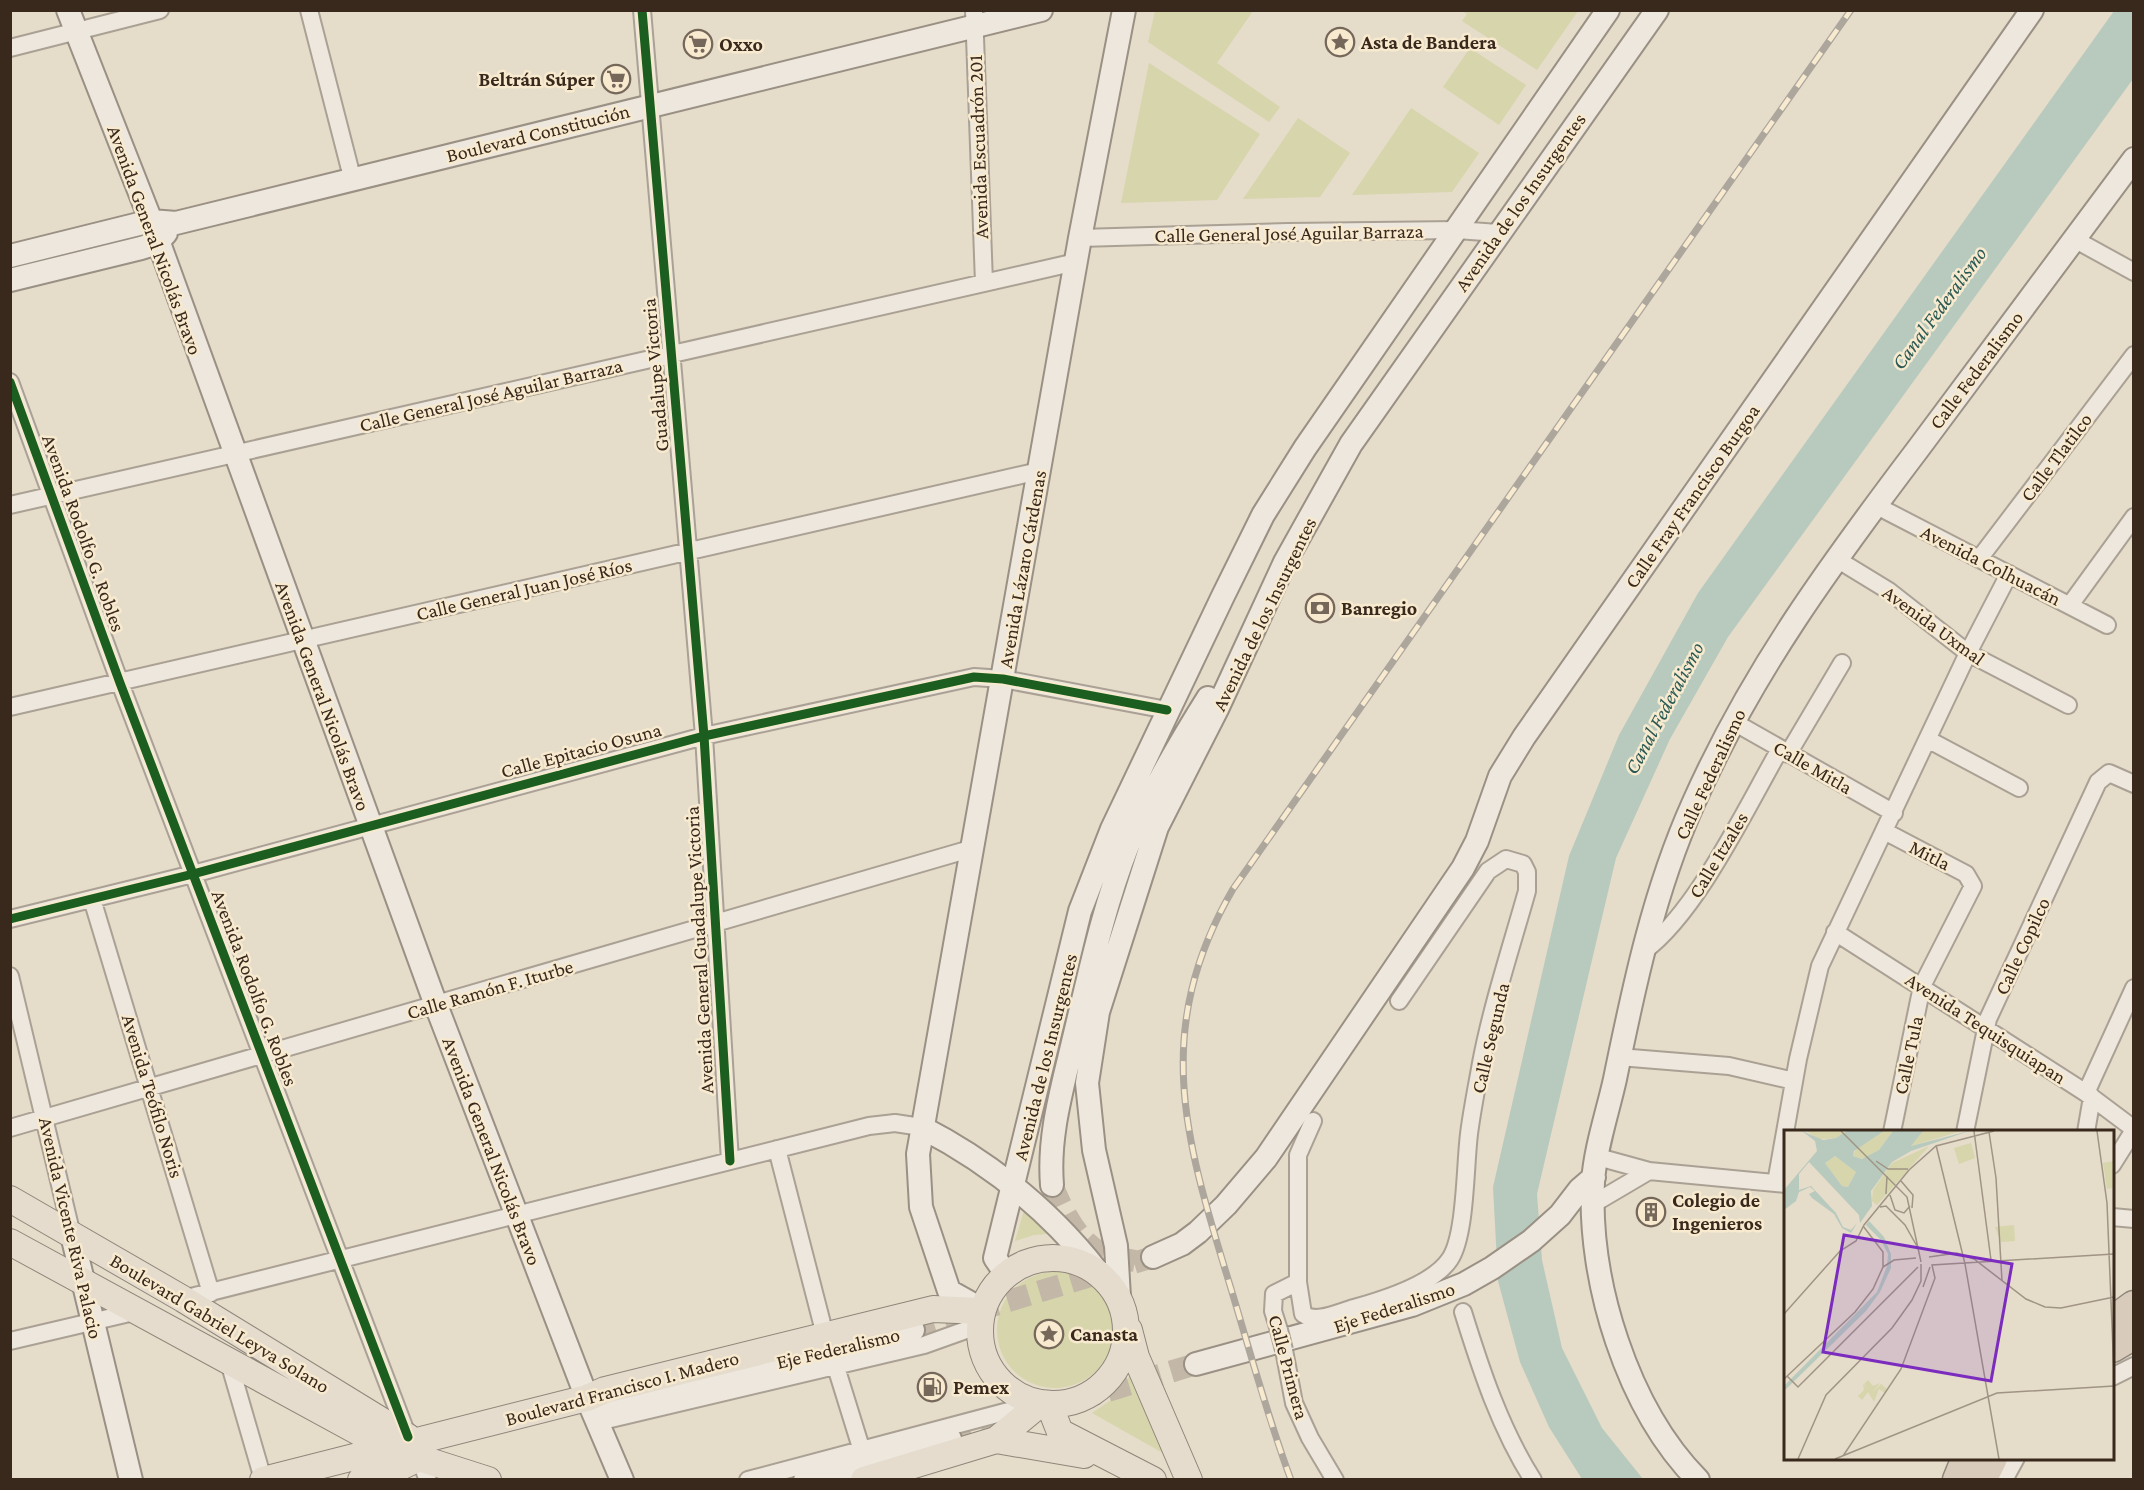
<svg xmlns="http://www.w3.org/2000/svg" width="2144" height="1490" font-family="'Crimson Pro',serif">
  <rect width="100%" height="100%" fill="#e5dcca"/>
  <path fill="#d7d5ac" d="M1155,11H1253L1217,63L1280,107L1269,122L1148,42Z
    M1462,11H1578L1537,70L1462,21L1467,14Z
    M1470,48L1526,85L1499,125L1443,87Z
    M1149,63L1260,134L1217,200L1121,203Z
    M1411,108L1479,153L1452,192L1352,195Z
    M1298,118L1350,153L1320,197L1243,199Z
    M1025,1207L1061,1233L1034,1235L1015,1241Z
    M997 1330a58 58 0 1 1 116 0a58 58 0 1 1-116 0Z
    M1135,1367L1177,1461L1092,1413L1117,1396Z"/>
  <path fill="#b7cabd" d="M2114,11H2133V79L1728,637L1670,739L1616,858L1537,1194L1542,1260L1562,1348L1602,1428L1643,1479H1582L1549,1427L1520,1362L1498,1281L1493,1187L1569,856L1619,735L1698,593Z"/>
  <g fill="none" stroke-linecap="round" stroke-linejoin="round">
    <path stroke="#c3b8a7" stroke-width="22" stroke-dasharray="22 11" stroke-linecap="butt" d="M1052,1185C1062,1208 1077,1242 1102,1253C1112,1257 1124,1259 1135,1261
      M913,1330L1153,1257
      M950,1439L1196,1364"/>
    <g stroke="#aaa194" stroke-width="20">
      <path id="street" d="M309,10L353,181
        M642,10L704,736L730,1161
        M974,10L984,283
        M10,48L160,10
        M1080,238L1288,232L1457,230L1498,233
        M2074,239L2134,272
        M10,382L120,683L408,1437
        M10,505L1076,262
        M1875,505L2107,625
        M1835,558L1889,591L1968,653L2068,705
        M1979,559L2134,355
        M2070,605L2134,517
        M10,707L1039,471
        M1732,721L1894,813
        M1929,740L2019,788
        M1788,754L1842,663
        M1886,832L1966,874L1973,886L1922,986L1892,1132
        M92,899L211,1293
        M10,919L193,874L704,736L974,677L1003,679L1167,710
        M1835,932L2086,1093L2134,1129
        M1644,951C1697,912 1746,808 1780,749
        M10,976L72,1235
        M1619,1057L1729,1066L1794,1081
        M2086,1093L2134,988
        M10,1128L970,849
        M1965,1132L1988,1019L2098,782L2109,773L2134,784
        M2086,1132L2092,1097
        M777,1149L825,1335
        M1598,1157L1649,1171L1786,1184
        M2112,1165L2134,1130
        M1776,1183L1798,1059L1820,966L1968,653L2009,574
        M1593,1204L1649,1171
        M2112,1217L2134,1219
        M1298,1282L1303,1314C1316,1324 1339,1312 1354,1308C1383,1300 1433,1285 1450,1259C1466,1235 1465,1165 1469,1134C1472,1110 1477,1086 1481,1063C1492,1005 1511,948 1527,891V872L1523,864L1506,859L1488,871L1399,1001
        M183,1299L869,1126L895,1123L921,1127
        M1463,1312C1481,1370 1500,1428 1533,1480
        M1279,1330L1273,1311L1274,1294L1298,1282V1155L1313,1121
        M10,1341L138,1311
        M1284,1350L1294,1403L1310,1438L1335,1480
        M229,1362L263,1479
        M836,1367L862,1451
        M2112,1377L2134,1366
        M598,1422L924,1345L980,1325
        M419,1458L428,1480
        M748,1480L1031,1405
        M2004,1480L2016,1458"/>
    </g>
    <g stroke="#9a9084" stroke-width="26">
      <path id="secondary" d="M68,10L151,221L436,1005L587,1398L622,1480
        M10,256L151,221L176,223L1041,10
        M10,280L141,248L157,243L166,233
        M921,1127C989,1162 1050,1211 1097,1271
        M1052,1185C1048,1135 1062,1090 1073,1042C1089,976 1103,908 1128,845C1150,794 1179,744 1208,698
        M72,1235L131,1480
        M1153,1257L1182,1244L1198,1232L1226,1205L1266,1158L1463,868L1477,841L1500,776L1524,737L2032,10
        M1006,1274L995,1258L1080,911L1112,829L1223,596L1263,515L1305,448L1608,10
        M1119,1297L1116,1246L1094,1150L1087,1083L1098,1012L1157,827L1218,707L1285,562L1351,444L1657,10
        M983,1310L949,1291L921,1207L918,1154L1080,238L1124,10
        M1196,1364L1412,1305L1464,1284L1492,1268L1531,1241L1560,1215L1580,1189L1594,1177
        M587,1398L610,1402L913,1330
        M805,1480L950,1439
        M1698,1480C1627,1408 1588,1281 1593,1182C1595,1149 1608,1111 1615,1079C1634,986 1654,891 1693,804C1752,671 1831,564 1918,449C1990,352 2062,256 2134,159"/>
    </g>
    <g stroke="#8f867a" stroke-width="28">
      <path id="primary" d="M10,1199L183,1299L408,1437L416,1452
        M10,1242L388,1448L488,1480
        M980 1331a73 73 0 1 1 146 0a73 73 0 1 1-146 0Z
        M1129,1330L1136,1357L1189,1480
        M1049,1404L1060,1432L1153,1480
        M996,1440L1084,1455
        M263,1480L587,1398L605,1390L933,1309L982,1311
        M361,1480L390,1472L419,1458
        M864,1480L996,1440L1041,1403"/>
    </g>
    <g stroke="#8f867a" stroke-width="33">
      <path id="highway" d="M2112,1322L2134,1306
        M2112,1347L2134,1334
        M1958,1480L1967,1458
        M1981,1480L1992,1458"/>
    </g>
    <use href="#street" stroke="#ede7dd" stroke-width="16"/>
    <use href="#secondary" stroke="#ede7dd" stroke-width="22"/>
    <use href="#primary" stroke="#e5dccd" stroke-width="26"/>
    <use href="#highway" stroke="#d8cbbb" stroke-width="30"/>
    <g stroke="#aca69d" stroke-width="7">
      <path id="rail" d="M1291,1480C1268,1418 1251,1355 1232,1292C1187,1144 1149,1034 1233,889L1851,10"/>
    </g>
    <use href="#rail" stroke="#f7eacf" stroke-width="4.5" stroke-dasharray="14" stroke-linecap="butt"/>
    <g stroke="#aaa194" stroke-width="20" stroke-linecap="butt">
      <path id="street-bridge" d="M1279,1330L1284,1350"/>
    </g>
    <use href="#street-bridge" stroke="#ede7dd" stroke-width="16"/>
    <g stroke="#f7eacf" stroke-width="13">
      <path id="cycleway" d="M642,10L704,736L730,1161
        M10,382L120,683L408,1437
        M10,919L193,874L704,736L974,677L1003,679L1167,710"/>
    </g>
    <use href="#cycleway" stroke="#1b5e20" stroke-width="9"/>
  </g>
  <defs>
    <g id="sight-ring" transform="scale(1.5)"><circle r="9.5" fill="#f7eacf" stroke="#756759" stroke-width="1.5"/><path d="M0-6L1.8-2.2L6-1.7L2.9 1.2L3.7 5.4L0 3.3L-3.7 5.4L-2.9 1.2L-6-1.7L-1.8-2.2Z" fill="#756759"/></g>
    <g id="supermarket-ring" transform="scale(1.5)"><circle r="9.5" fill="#f7eacf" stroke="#756759" stroke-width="1.5"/><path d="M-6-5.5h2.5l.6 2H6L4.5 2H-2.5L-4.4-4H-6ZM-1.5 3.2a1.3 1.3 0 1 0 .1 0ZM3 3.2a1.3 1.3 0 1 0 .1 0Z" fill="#756759"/></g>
    <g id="bank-ring" transform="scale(1.5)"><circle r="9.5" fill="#f7eacf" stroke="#756759" stroke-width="1.5"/><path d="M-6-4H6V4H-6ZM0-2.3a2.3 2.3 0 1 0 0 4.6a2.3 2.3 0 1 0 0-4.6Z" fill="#756759"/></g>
    <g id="building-ring" transform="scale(1.5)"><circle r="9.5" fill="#f7eacf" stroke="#756759" stroke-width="1.5"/><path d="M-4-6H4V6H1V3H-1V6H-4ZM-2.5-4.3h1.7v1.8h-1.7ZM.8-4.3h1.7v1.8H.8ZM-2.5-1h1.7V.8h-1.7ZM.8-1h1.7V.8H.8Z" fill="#756759"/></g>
    <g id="fuel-ring" transform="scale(1.5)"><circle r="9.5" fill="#f7eacf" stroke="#756759" stroke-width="1.5"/><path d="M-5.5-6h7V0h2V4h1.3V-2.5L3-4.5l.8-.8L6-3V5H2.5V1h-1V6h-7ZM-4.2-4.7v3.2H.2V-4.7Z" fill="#756759"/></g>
  </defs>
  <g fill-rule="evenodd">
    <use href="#sight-ring" x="1340" y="42"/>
    <use href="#supermarket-ring" x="698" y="44"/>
    <use href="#supermarket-ring" x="616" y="79"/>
    <use href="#bank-ring" x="1320" y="608"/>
    <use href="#building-ring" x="1651" y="1212"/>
    <use href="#sight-ring" x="1049" y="1334"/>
    <use href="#fuel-ring" x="932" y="1387"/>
  </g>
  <g text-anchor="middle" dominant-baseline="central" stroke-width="5" stroke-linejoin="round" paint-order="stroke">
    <g font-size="20" font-weight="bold" fill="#39281c" stroke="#f7eacf" text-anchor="start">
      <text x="1361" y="42">Asta de Bandera</text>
      <text x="719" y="44">Oxxo</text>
      <text x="595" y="79" text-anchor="end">Beltrán Súper</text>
      <text x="1341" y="608">Banregio</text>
      <text x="1672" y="1200">Colegio de<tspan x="1672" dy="23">Ingenieros</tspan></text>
      <text x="1070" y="1334">Canasta</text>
      <text x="953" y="1387">Pemex</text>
    </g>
    <g font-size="20" fill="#39281c" stroke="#f7eacf">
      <text transform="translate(538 133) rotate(-14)">Boulevard Constitución</text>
      <text transform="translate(978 147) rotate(-92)">Avenida Escuadrón 201</text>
      <text transform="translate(1520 202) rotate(-55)">Avenida de los Insurgentes</text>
      <text transform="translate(1289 233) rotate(-1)">Calle General José Aguilar Barraza</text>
      <text transform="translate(155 240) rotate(70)">Avenida General Nicolás Bravo</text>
      <text transform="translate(1976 370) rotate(-53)">Calle Federalismo</text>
      <text transform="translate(655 375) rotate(-95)">Guadalupe Victoria</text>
      <text transform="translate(491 395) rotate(-13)">Calle General José Aguilar Barraza</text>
      <text transform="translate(2056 457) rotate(-53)">Calle Tlatilco</text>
      <text transform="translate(1692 496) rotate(-55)">Calle Fray Francisco Burgoa</text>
      <text transform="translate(84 533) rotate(70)">Avenida Rodolfo G. Robles</text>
      <text transform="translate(1991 565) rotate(27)">Avenida Colhuacán</text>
      <text transform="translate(1022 569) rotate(-80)">Avenida Lázaro Cárdenas</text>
      <text transform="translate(524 589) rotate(-13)">Calle General Juan José Ríos</text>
      <text transform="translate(1264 614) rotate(-64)">Avenida de los Insurgentes</text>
      <text transform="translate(1934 625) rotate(36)">Avenida Uxmal</text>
      <text transform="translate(323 696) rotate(70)">Avenida General Nicolás Bravo</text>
      <text transform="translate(581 750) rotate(-15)">Calle Epitacio Osuna</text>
      <text transform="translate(1813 767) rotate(30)">Calle Mitla</text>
      <text transform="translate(1710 774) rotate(-65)">Calle Federalismo</text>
      <text transform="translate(1718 855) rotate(-59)">Calle Itzales</text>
      <text transform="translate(1930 855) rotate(27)">Mitla</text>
      <text transform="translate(2022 946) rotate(-65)">Calle Copilco</text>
      <text transform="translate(699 950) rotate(-93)">Avenida General Guadalupe Victoria</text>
      <text transform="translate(255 988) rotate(69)">Avenida Rodolfo G. Robles</text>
      <text transform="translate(490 989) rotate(-16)">Calle Ramón F. Iturbe</text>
      <text transform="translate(1986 1028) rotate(33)">Avenida Tequisquiapan</text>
      <text transform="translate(1490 1038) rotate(-77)">Calle Segunda</text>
      <text transform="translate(1908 1055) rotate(-78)">Calle Tula</text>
      <text transform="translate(1045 1057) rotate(-76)">Avenida de los Insurgentes</text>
      <text transform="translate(153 1096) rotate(73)">Avenida Teófilo Noris</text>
      <text transform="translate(492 1151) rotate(69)">Avenida General Nicolás Bravo</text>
      <text transform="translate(71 1228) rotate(77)">Avenida Vicente Riva Palacio</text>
      <text transform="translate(1394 1307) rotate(-18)">Eje Federalismo</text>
      <text transform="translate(220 1323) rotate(31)">Boulevard Gabriel Leyva Solano</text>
      <text transform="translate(838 1348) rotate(-13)">Eje Federalismo</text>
      <text transform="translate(1289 1367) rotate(75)">Calle Primera</text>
      <text transform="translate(622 1388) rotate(-15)">Boulevard Francisco I. Madero</text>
    </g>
    <g font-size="21" font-style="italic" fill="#2a5954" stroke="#f7eacf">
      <text transform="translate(1939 308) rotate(-54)">Canal Federalismo</text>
      <text transform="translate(1664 708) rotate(-62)">Canal Federalismo</text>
    </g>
  </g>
  <g transform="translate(1784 1130)">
    <rect width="330" height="330" fill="#e5dcca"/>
    <path d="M23,1H56L64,8L33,9ZM100,1H109L95,20L80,29L69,26L72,19ZM139,1H177L127,16ZM187,13L191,28L175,34L170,18ZM145,16L93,75L88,71L89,60L108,33ZM51,26L72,42L64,57L58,56L41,33ZM330,31V58L323,59L319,33ZM230,95L231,111L217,112L211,97ZM84,250L89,256L96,253L88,263L97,254L104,260L101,263L95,259L90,272L84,262L78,270L74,266L80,260L79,254L86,260L80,254Z" fill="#d7d5ac"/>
    <path d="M18,1L39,10L52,8L63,1H100L70,21L69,26L78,29L95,20L109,1H139L127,16L185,1L127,21L108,32L87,61L88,76L76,93L75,85L25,32L15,44V60L27,56L52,83L59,97L67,100L73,93L67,103L58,98L50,84L28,68L25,64L31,61L26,57L15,62L12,71L0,80V60L33,21L31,11ZM51,26L72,42L64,57L58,56L41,33ZM85,91L100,107L107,124V138L96,162L82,181L0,261V256L93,162L103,136L104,124L97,110L82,95Z" fill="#b7cabd" fill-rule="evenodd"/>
    <path fill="none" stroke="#a09484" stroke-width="1.5" d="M57,1L123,67L137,132M190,1L207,130M313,1L323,73L330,245M205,2L212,48L218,151M152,15L181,134L215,329M92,31L104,39H124M125,40L152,16L210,1M117,51L129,65L128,78M102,64L103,46M106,65L111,80L120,83L126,76M96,77L102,76L121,95L134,118M145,127L173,123L190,129L242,169L261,177L277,178L330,167M99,137L110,130L132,128M139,157L146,137M0,184L56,121L72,111L80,95L125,40M3,246L14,257L134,137M0,249L71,182L89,159L99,137V122L79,96M59,326L117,239L151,148L148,135L330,124M14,329L42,265L108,198L128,170L137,151V134M51,329L213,263L330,256"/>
    <path fill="#7b2cbf" fill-opacity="0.15" stroke="#7b2cbf" stroke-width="3" d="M60,105L228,134L207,251L39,222Z"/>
    <rect width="330" height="330" fill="none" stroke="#39281c" stroke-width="3"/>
  </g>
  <rect width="2144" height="1490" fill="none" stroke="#39281c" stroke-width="24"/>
</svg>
